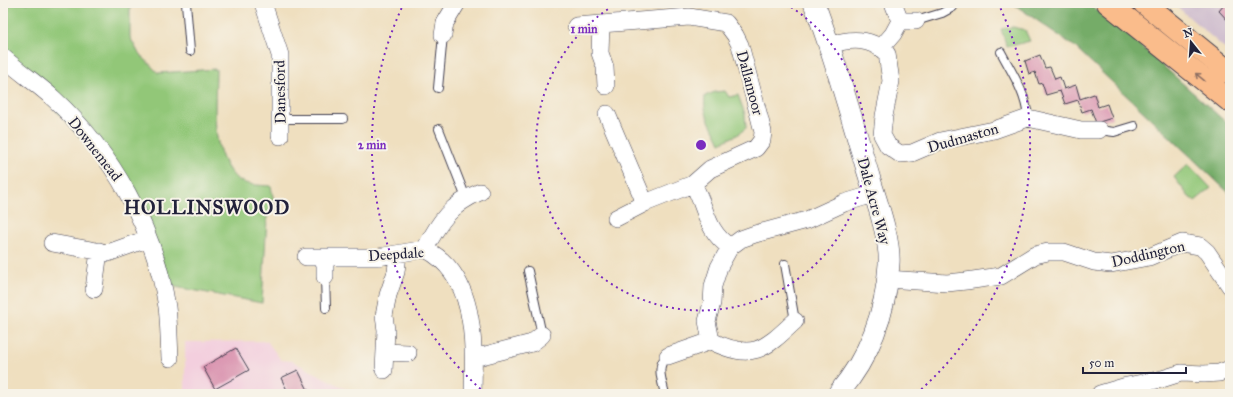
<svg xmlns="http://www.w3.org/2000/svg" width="1233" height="397" font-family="'IM FELL Great Primer',serif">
  <rect width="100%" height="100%" fill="#f7f3e8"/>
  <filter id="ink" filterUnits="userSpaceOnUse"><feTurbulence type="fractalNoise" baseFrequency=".025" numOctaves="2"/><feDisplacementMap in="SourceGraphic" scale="8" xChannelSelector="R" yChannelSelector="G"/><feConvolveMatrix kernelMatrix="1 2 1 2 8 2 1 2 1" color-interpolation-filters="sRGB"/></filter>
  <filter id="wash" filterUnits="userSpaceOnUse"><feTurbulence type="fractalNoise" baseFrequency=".012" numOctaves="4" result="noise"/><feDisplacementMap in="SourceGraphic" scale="16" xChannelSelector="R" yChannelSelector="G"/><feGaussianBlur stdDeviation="0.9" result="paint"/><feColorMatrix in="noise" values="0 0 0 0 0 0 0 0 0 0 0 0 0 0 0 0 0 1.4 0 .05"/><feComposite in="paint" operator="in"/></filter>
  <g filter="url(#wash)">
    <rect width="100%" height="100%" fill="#efdfbf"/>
    <path fill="#f3cfde" d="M267,341L281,360L292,361L356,394H177L185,391V342Z"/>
    <path fill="#cfbdce" d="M1173,3H1230V53Z"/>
    <path fill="#92c778" stroke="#5a745a" d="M15,3H130V37L138,52L158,73L216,69C216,103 209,149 234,176C242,186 260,185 271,186L274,202L267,218L262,303L170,286L145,211L3,50V7Z
      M1013,27L1025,30L1030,41L1007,47L1001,29Z
      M725,91L729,97L738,95L745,114L746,128L737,135L720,143C713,127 702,114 705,96L715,92Z
      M1188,164L1211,188L1195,201L1189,197L1174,177Z"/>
    <path fill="#75ac68" stroke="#4c6752" d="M1012,3H1088L1131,37L1230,126V194L1074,46Z"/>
    <g id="blocks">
      <path fill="#da94b0" d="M1224,5H1230V23L1219,11Z
        M1040,55L1045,68L1050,67L1055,79L1060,77L1064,89L1076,85L1080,99L1094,94L1098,107L1107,104L1112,118L1096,123L1091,109L1082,112L1078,100L1065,104L1060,91L1046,95L1042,83L1039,84L1035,72L1029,74L1025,61Z
        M236,348L249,370L215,389L203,367Z
        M298,370L310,394H289L281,378Z"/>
    </g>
  </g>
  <g filter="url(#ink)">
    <use href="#blocks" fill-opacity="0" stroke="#413e4f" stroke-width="1"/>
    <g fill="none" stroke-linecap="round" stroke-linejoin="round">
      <g stroke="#413e4f" stroke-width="10">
        <path id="service" d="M186,3L190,51
          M916,21L942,13L953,7
          M1001,52C1012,73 1026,93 1028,118
          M438,88L443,35
          M280,119H343
          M439,129L466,198
          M1099,130L1114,132L1134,126
          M785,264L795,321
          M528,271L542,335
          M325,277L326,308
          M665,394C662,381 655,364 668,356"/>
      </g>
      <g stroke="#413e4f" stroke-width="18">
        <path id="minor" d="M263,3L280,55V136
          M900,21H916
          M601,24L600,53L605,67L606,86
          M576,26L689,17L726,23L735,35L740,45L759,116L763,132L762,140L756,148L710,169L693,184C707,208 705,230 730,247
          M443,35L445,23L457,3
          M830,45C851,38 871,37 887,54L891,81L884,116L882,135L888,146L900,154L912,153L940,141L994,130L1028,118L1081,130H1099
          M881,48L893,34L900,21L893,3
          M3,57C19,72 38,84 54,99C112,152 155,229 167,307C169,323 169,341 170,358
          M607,114L645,203
          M616,218L645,203L693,184
          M52,243L108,253L147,239
          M425,249C439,222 451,204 480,192
          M306,257H325V277
          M325,257H378L425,249C477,275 474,344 473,394
          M887,279L947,283L966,281L1001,276L1035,255L1048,252H1064L1094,262L1111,264L1149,257L1182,243L1200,246L1207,252L1230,286
          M94,289L99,251
          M795,321C764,350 753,361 711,341L707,321L712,303L713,286L719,267L730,247L741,239L755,234L807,220L844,203L874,194
          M385,352L408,353
          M668,356L711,341
          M474,358L532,343L542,335
          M384,370L386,330L384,316L388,295L396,272L398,254
          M1100,394L1127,386L1162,379L1181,373L1204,374L1219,373L1230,369"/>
      </g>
      <g stroke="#413e4f" stroke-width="22">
        <path id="tertiary" d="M814,3C836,60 851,118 869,176C876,200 891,240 889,264C886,313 869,357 838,394"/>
      </g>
      <g stroke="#413e4f" stroke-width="24">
        <path id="trunk" d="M1108,3L1230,101
          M1144,3L1230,73"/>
      </g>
      <use href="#service" stroke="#fff" stroke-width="8"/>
      <use href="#minor" stroke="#fff" stroke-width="17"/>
      <use href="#tertiary" stroke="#fff" stroke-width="21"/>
      <use href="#trunk" stroke="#fabc8b" stroke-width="22"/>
    </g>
    <defs><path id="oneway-shaft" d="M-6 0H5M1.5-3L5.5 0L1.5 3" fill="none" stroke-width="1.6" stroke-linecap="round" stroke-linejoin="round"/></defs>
    <use stroke="#8e6f63" href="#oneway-shaft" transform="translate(1200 77) rotate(-141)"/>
  </g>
  <g fill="none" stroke="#7b2cbf" stroke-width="2" stroke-dasharray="2 4">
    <path d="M786 4A165 165 0 1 1 616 4"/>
    <path d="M485 393A329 329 0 0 1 404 3M998 3A329 329 0 0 1 917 393"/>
  </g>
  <g text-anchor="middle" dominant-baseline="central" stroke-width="4" stroke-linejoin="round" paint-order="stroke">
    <g font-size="15" fill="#22223b" stroke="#f7f3e8">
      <text transform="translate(750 83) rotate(75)">Dallamoor</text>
      <text transform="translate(280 92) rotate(-91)">Danesford</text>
      <text transform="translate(963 138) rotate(-16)">Dudmaston</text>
      <text transform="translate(95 149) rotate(52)">Downemead</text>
      <text transform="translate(874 201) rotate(75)">Dale Acre Way</text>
      <text transform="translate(396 254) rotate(-4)">Deepdale</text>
      <text transform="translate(1148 254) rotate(-13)">Doddington</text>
    </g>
    <g font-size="19" font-weight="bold" letter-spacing="1" fill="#22223b" stroke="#f7f3e8">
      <text x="207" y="207">HOLLINSWOOD</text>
    </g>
  </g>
  <circle cx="701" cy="145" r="6" fill="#7b2cbf" stroke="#f7f3e8" stroke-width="2"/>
  <g font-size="12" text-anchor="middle" font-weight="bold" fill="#7b2cbf" stroke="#f7f3e8" stroke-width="4" stroke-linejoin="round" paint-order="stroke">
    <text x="584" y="33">1 min</text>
    <text x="372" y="149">2 min</text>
  </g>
  <rect width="1233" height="397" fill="none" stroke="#f7f3e8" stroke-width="16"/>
  <g transform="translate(1191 42) rotate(343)" stroke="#f7f3e8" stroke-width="3" paint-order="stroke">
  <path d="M0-3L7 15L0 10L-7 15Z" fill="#22223b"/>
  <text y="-6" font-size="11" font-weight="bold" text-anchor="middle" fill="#22223b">N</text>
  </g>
  <path d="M1083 367v6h103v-6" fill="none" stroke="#22223b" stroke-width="2"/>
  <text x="1089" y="367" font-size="12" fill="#22223b" stroke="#f7f3e8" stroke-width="3" paint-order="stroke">50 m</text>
</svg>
